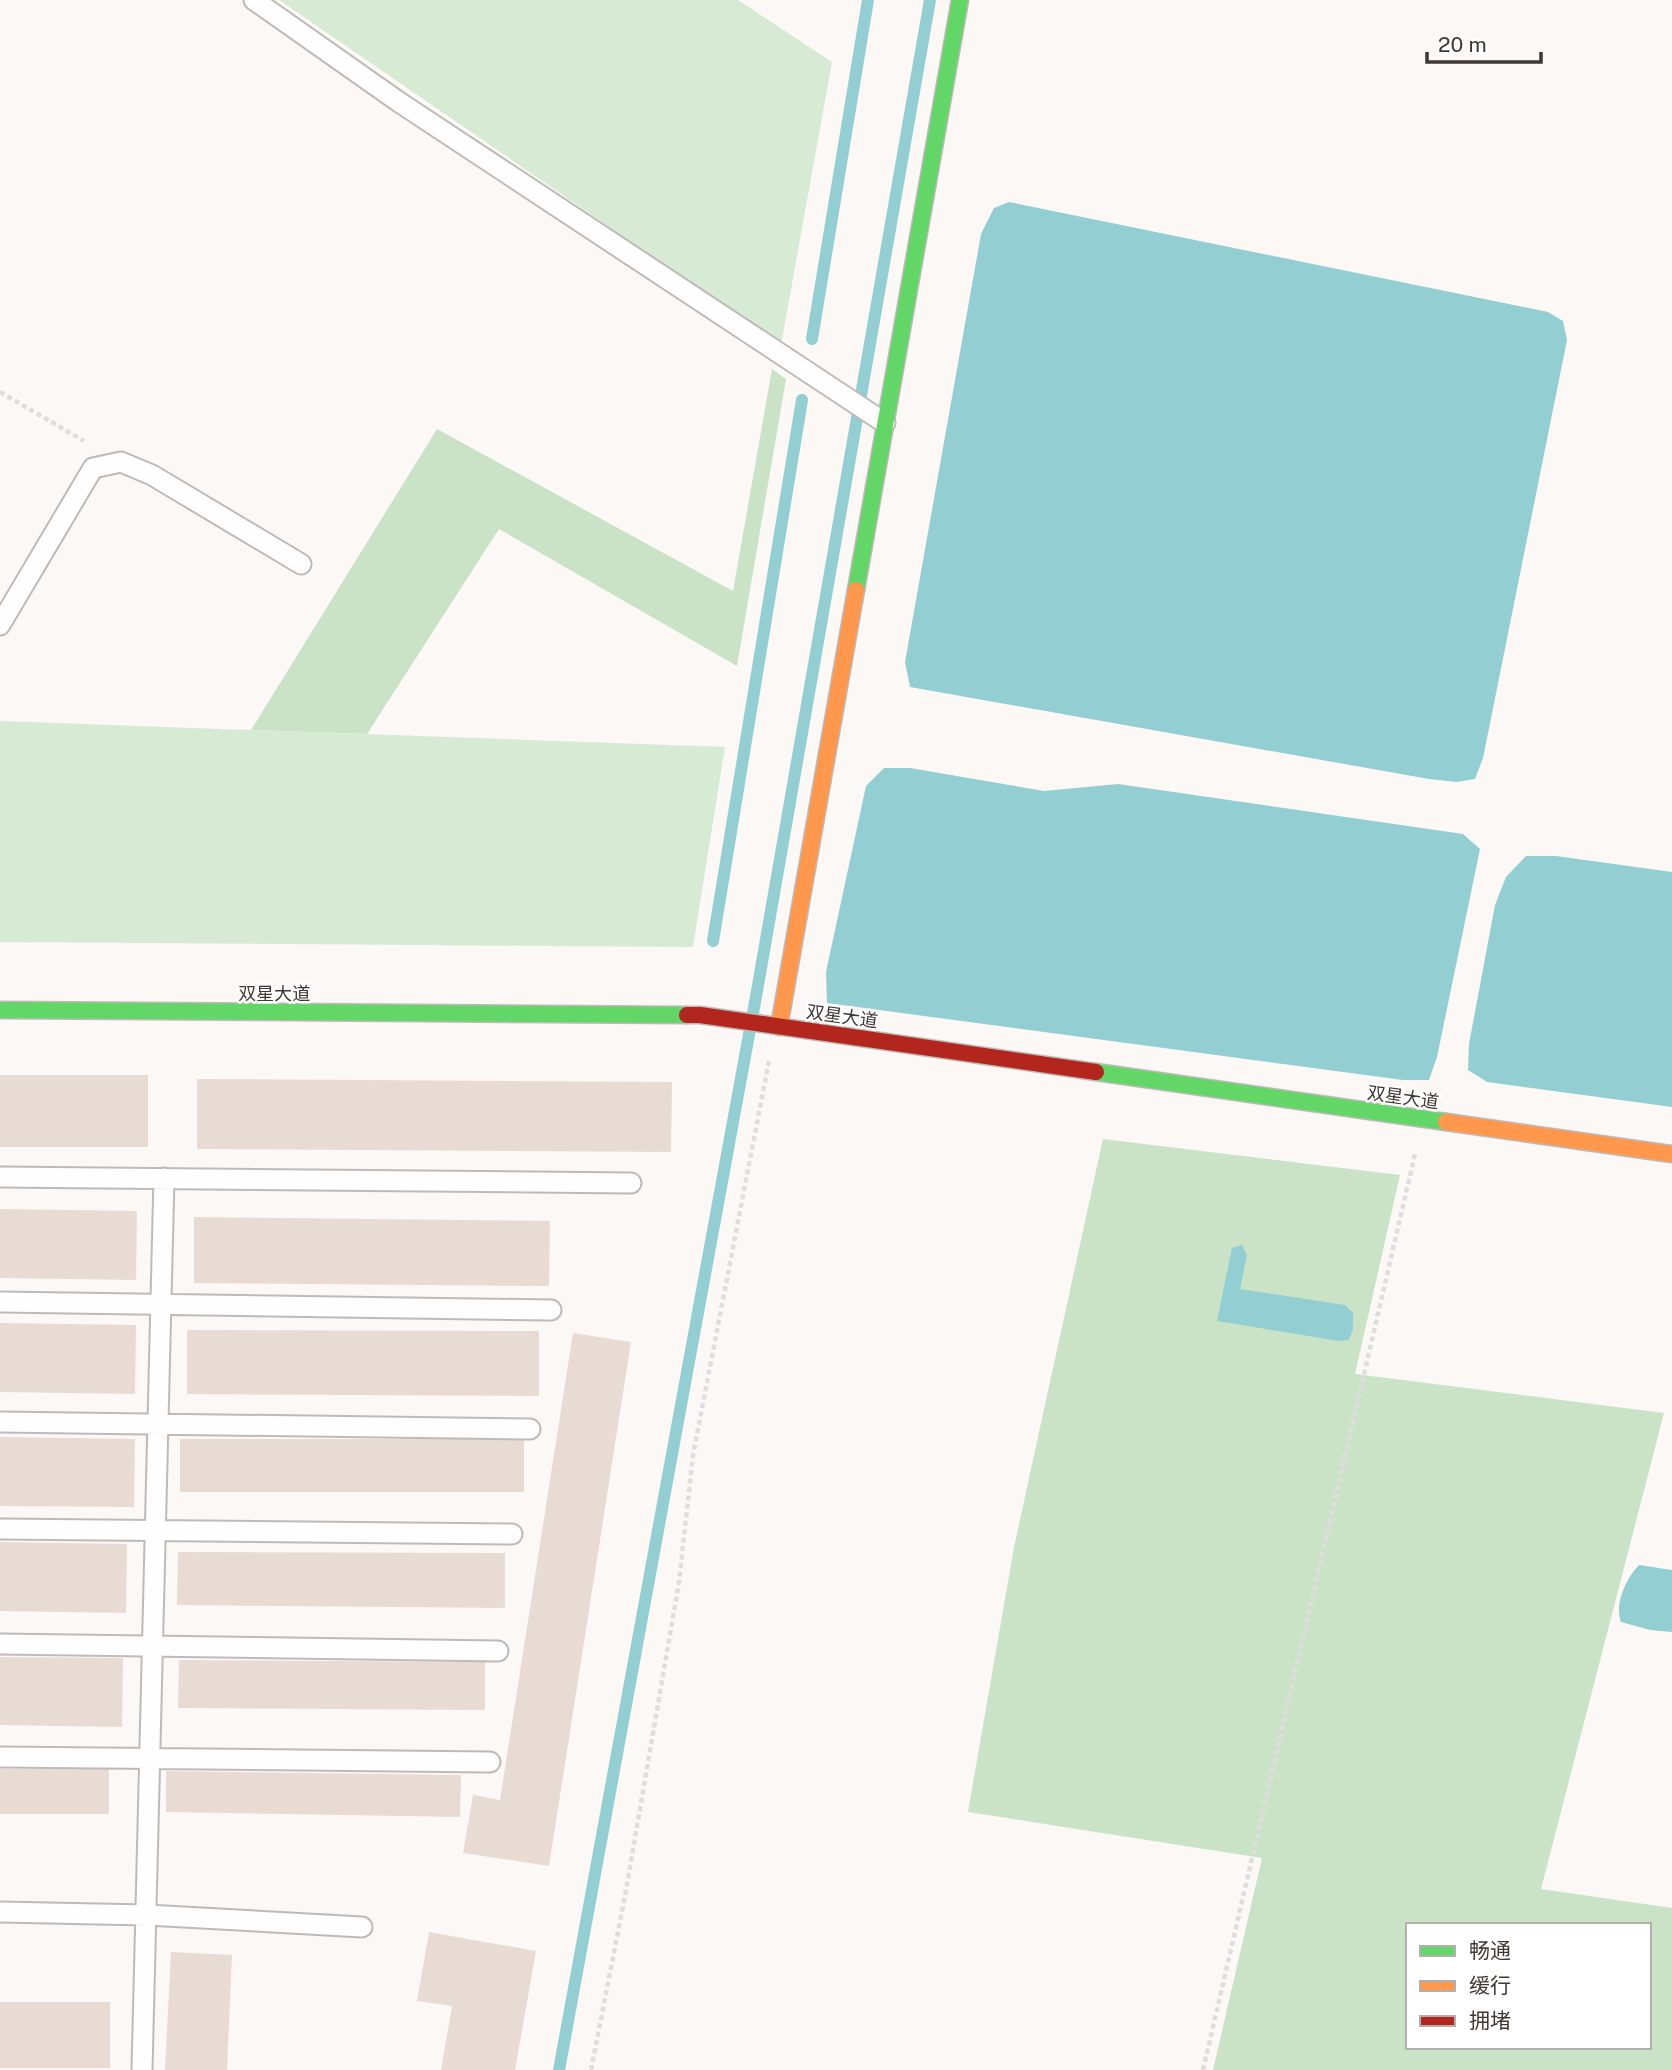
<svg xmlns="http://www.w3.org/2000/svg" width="1672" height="2070" font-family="'Public Sans','Noto Sans SC',sans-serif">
  <rect width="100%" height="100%" fill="#fbf8f6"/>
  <path fill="#d7ebd4" d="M279,0H738L832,62L781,345Z
    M0,721L725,747L693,947L0,942Z"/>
  <path fill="#cae3c7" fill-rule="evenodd" d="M772,369L786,379L737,666L499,529L367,734L251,730L437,429L733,591Z
    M1103,1139L1400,1175L1355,1374L1664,1413L1541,1889L1672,1908V2070H1213L1262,1858L968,1812L1014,1547ZM1408,1925H1649V2047H1408Z"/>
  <path fill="#93ced2" d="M1009,202L1548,312L1563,321L1567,340L1483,758L1475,779L1457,782L1429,779L910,687L905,662L981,234L994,208Z
    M884,768H910L1044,791L1118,784L1463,834L1480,849L1437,1057L1429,1080H1403L827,1003L826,972L866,786Z
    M1526,856H1556L1672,872V1107L1487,1082L1468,1070L1469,1044L1495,905L1506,877Z
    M1242,1245L1247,1255L1240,1289L1345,1305L1353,1313V1329L1349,1340L1339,1341L1217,1321L1232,1248Z
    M1639,1565L1672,1570V1632L1650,1630L1621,1622C1614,1604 1627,1577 1639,1565Z"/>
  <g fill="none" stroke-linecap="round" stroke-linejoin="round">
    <path stroke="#93ced2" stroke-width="12" d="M812,339L868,0
      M713,941L802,400
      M559,2070L757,991L930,0"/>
  </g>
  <path fill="#e8dbd4" d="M0,1075H148V1147H0Z
    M197,1079L672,1082L671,1152L197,1149Z
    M0,1209L137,1211L136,1280L0,1278Z
    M194,1217L550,1221L549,1286L194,1283Z
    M0,1323L136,1325L135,1394L0,1392Z
    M187,1330L539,1331V1396L187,1394Z
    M573,1333L631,1342L549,1866L463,1853L473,1795L500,1800Z
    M0,1437L135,1439L134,1507L0,1506Z
    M180,1439H524V1492H180Z
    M0,1542L127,1544L126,1613L0,1611Z
    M178,1552L505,1553V1608L177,1605Z
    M0,1657L123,1658L122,1727L0,1725Z
    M179,1660L485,1662V1710L178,1708Z
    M0,1769H109V1814H0Z
    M166,1771L461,1775L460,1817L166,1812Z
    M429,1932L536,1951L515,2070H441L452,2006L417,2001Z
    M171,1952L232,1955L227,2070H165Z
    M0,2002H110V2068H0Z"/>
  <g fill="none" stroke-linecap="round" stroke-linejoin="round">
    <g stroke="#bebab7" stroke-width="23">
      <path id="lane" d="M254,0L399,102L885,423
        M0,625L93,468L121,462L152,475L301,564
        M0,1177L631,1183
        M0,1302L551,1310
        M0,1422L530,1429
        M0,1529L512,1534
        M0,1644L498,1651
        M0,1757L490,1762
        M0,1912L147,1915L362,1927
        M142,2070L164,1178"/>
    </g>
    <g stroke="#bebab7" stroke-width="19">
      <path id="fast" d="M856,590L960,0
        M0,1010L687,1015
        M1096,1072L1446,1122"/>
    </g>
    <g stroke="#bebab7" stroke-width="19">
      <path id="slow" d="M779,1027L856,590
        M1446,1122L1672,1154"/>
    </g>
    <g stroke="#bebab7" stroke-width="19">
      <path id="jam" d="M687,1015H700L1096,1072"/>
    </g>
    <path stroke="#dfdedc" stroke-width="4.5" stroke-dasharray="5 3.5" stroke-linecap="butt" d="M0,392L84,441
      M591,2070L625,1896L679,1582L693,1455L769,1061
      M1203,2070L1415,1154"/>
    <use href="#lane" stroke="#fefefe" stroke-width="19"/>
    <use href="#fast" stroke="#63d668" stroke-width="16"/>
    <use href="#slow" stroke="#ff974d" stroke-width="16"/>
    <use href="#jam" stroke="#b3261e" stroke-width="16"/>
  </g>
  <g text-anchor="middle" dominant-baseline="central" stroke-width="5" stroke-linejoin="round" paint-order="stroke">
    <g font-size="18" fill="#3f3935" stroke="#fff">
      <text x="274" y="993">双星大道</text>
      <text transform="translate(842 1016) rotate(8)">双星大道</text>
      <text transform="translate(1403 1097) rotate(8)">双星大道</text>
    </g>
  </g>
  <rect x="1406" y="1923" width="245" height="126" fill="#ffffff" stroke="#b2b0ae" stroke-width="2"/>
  <rect x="1420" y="1946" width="35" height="10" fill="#63d668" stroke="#b2b0ae" stroke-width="2"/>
  <text x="1469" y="1958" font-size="21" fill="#3f3935">畅通</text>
  <rect x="1420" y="1981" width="35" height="10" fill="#ff974d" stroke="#b2b0ae" stroke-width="2"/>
  <text x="1469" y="1993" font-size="21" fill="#3f3935">缓行</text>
  <rect x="1420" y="2016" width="35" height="10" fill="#b3261e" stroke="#b2b0ae" stroke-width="2"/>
  <text x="1469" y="2028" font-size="21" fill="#3f3935">拥堵</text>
  <path d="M1427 52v10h114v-10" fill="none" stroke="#3f3935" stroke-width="3.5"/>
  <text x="1438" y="52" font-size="21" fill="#3f3935" stroke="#ffffff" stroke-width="5" paint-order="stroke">20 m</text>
</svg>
